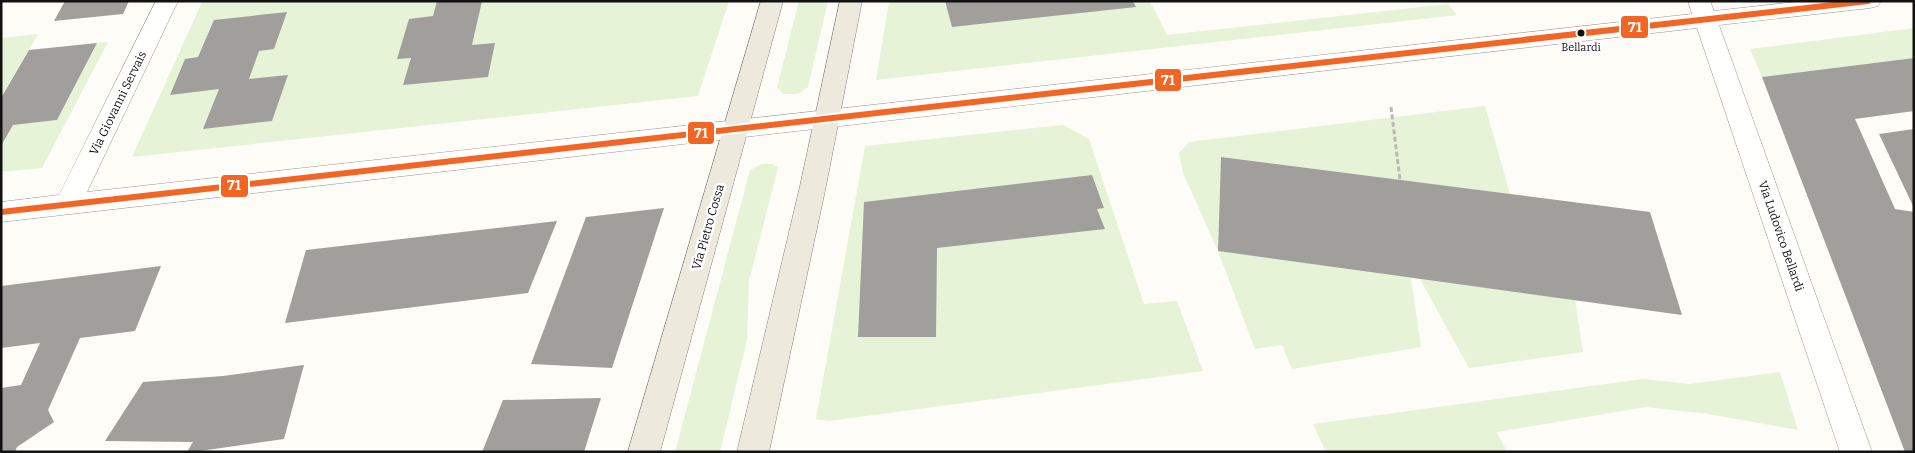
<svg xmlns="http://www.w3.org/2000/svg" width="1915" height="453" font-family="Bitter,serif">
  <rect width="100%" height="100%" fill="#fdfcf7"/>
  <path fill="#e7f3d7" d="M729,1L698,96L132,157L202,2Z
    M799,1H828L808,87L798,94H783L777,87Z
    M889,1H1150L1167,35L1448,4L1457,15L876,80Z
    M1914,28V58L1762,77L1750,49Z
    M38,34L1,97V38Z
    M108,42L42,168L1,172V146L13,125L57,120L97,43Z
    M1485,106L1510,194L1221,157L1218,251L1411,278L1421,347L1292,369L1282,345L1255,349L1218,251L1183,173L1179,153L1189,142Z
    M1063,125L1089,139L1144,304L1177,301L1203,371L829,421L816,419L865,146Z
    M762,164H772L778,167L749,281L747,340L720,452H675L750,170Z
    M1420,279L1575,300L1583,352L1469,368Z
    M1780,372L1798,430L1708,414L1646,407L1497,432L1507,452H1326L1313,424L1643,379L1690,384Z"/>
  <path fill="#a19f9c" d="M65,1H129L123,14L54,21Z
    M437,1H482L472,45L495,43L488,77L403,85L411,58L397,59L409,19L433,16Z
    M945,1H1133L1136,7L952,27Z
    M287,12L274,49L259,51L249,79L288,75L272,121L203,129L219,89L170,95L185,59L198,57L214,20Z
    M97,43L57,120L13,125L1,146V98L29,50Z
    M1914,58V111L1855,119L1895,209L1914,212V452H1905L1762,77Z
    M1914,129V208L1879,134Z
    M1221,157L1650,212L1682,315L1218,251Z
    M1092,175L1104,208L1097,209L1105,229L937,248L936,337H858L864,202Z
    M664,208L612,368L531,364L586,217Z
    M557,221L528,293L285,323L306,250Z
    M161,266L135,331L80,338L48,410L54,422L17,447L15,452H1V388L21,385L40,343L1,348V286Z
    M304,365L284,439L193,452H187L193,442L105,441L143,382L223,376Z
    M601,398L584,452H482L503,400Z"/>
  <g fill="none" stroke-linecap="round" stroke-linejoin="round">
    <g stroke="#979795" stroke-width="1">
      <path id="minor" d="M156,1H178L87,192L1692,14L1688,1H1710L1714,11L1804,1H1881L1878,6L1870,8L1719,25L1872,452H1840L1697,28L1,222V202L59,195Z"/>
    </g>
    <g stroke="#858482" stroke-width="1">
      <path id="major" d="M761,1H783L660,452H628Z
        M840,1H862L826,186L769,452H737L800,186Z"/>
    </g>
    <path stroke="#b9b9b8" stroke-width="3" stroke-dasharray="5 2.5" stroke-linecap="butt" d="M1391,107L1400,180"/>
    <use href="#minor" fill="#fffffe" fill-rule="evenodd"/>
    <use href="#major" fill="#ede9dc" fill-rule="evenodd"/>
    <g stroke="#fff" stroke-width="10">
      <path id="bus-1" d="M1,212L1868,1"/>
    </g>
    <use href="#bus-1" stroke="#f26522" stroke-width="6"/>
  </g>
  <circle fill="#111" stroke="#fff" stroke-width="2" cx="1581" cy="33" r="4.5"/>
  <g text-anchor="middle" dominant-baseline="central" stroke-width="5" stroke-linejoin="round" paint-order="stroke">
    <g font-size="11" fill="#111" stroke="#fff">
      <text x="1581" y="47">Bellardi</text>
    </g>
    <g font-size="12" fill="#111" stroke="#fff">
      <text transform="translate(118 103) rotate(-64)">Via Giovanni Servais</text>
      <text transform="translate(708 227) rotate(-74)">Via Pietro Cossa</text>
      <text transform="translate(1781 236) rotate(71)">Via Ludovico Bellardi</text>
    </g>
  </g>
  <g stroke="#fff" stroke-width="2">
    <rect x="1620" y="15" width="29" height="24" rx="5" fill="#f26522"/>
    <rect x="1154" y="68" width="28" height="24" rx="5" fill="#f26522"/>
    <rect x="687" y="121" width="28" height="24" rx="5" fill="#f26522"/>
    <rect x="220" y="174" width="29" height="24" rx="5" fill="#f26522"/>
  </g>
  <g font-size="14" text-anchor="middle" font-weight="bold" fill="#fff">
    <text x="1635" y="32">71</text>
    <text x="1168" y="85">71</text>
    <text x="701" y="138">71</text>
    <text x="234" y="190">71</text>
  </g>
  <rect width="1915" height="453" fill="none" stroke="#111111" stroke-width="5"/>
</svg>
